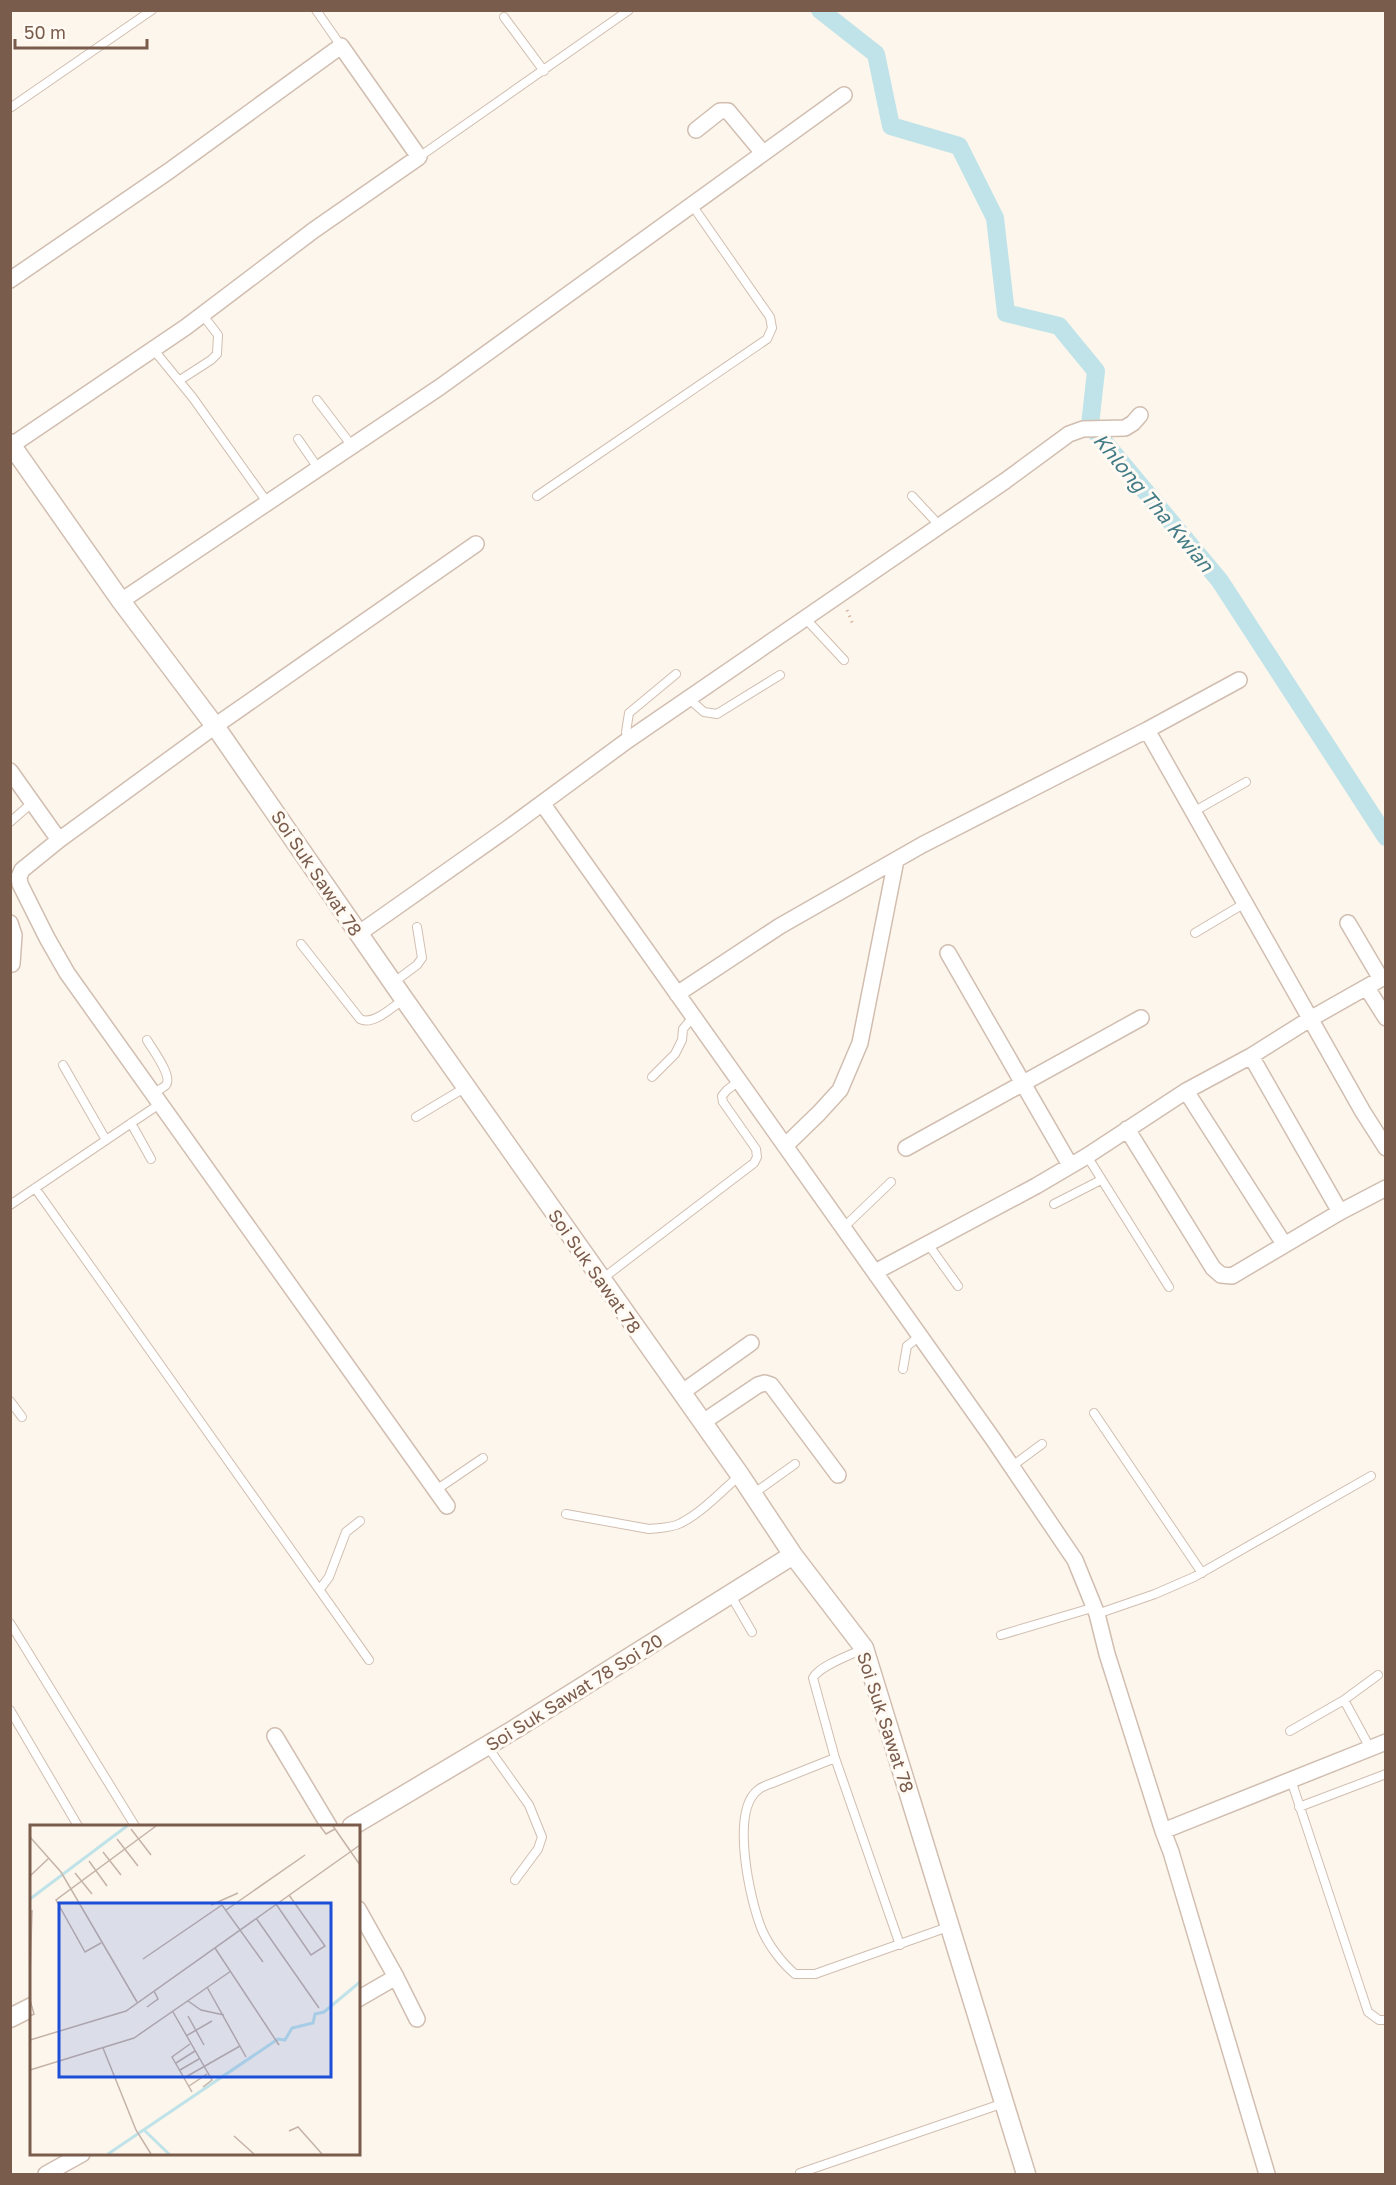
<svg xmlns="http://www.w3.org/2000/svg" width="1396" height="2185" font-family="'Golos Text',sans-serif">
  <rect width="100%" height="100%" fill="#fdf6ec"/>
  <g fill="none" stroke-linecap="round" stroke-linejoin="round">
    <path stroke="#bfe3e8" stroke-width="18" d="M820,10L876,54L891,126L959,146L995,218L1006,313L1059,326L1096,371L1090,425L1220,581L1386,837"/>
    <g stroke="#d1beb0" stroke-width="10">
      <path id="service" d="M316,10L341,46
        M504,17L544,71
        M10,108L152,10
        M419,157L629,10
        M153,349L193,398L267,502
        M180,380L211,360L217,354L218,335L202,314
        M317,400L352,446
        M298,439L318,468
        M537,496L767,339L772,328L770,317L692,205
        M912,496L939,525
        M805,618L844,660
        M689,699L704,712L717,714L780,675
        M628,740L626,732L629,713L676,674
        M1193,812L1246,782
        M10,822L33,802
        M1195,933L1245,903
        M301,944L360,1019C373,1026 392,1007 403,1000
        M394,982L417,965L422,958L417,927
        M147,1040C152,1049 173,1076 166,1085C163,1088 157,1091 153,1093
        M63,1065L106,1140
        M652,1077L675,1054L682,1040L683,1029L693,1017
        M416,1117L466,1087
        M131,1123L151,1159
        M1087,1156L1169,1287
        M35,1188L369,1660
        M1054,1204L1101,1180
        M10,1205L161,1103
        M843,1228L891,1182
        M928,1244L958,1286
        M602,1279L754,1163L757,1157L756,1149L723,1102L722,1096L727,1090L739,1081
        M903,1369L907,1346L920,1336
        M10,1401L22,1417
        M1094,1413L1202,1573
        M1011,1467L1042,1444
        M436,1490L483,1458
        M753,1494L795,1464
        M566,1514L649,1529C659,1528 672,1528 681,1523C702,1512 721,1492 739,1476
        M320,1589L329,1577L346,1532L360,1521
        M730,1594L752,1632
        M1097,1614L1155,1594L1194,1577L1371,1476
        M10,1623L135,1826
        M1001,1635L1095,1607
        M863,1649C850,1655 819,1666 813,1678L835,1758L900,1945
        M1344,1700L1370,1748
        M10,1710L78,1826
        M1290,1731L1344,1700L1378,1675
        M487,1746L529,1805L542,1837L538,1849L515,1880
        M835,1758C815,1766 795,1774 775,1782C770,1784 762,1786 758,1790C730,1811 750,1901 762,1930C769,1946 782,1963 795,1974H815L948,1927
        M1291,1780L1368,2012L1379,2020H1386
        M1299,1807L1386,1774
        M800,2173L1004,2103"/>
    </g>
    <g stroke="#d1beb0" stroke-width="18">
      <path id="minor" d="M696,130L720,111H728L763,153
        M10,280L169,171L341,46L419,157L314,230L186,327L12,445
        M121,601L440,387L844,95
        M1147,730L1363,1112L1386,1148
        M10,771L59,840
        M542,803L993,1439L1075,1560L1097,1614L1107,1654L1163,1831L1171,1852L1267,2174
        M10,923L14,935L12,964
        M1348,923L1381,979
        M358,934L507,829L628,740L1005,481L1069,434L1083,429L1125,428L1133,423L1140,415
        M948,953L1070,1165
        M1367,988L1386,1018
        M677,994L780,926L922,845L1147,730L1239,680
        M1251,1056L1340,1212
        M1186,1091L1284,1244
        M1127,1129L1213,1268L1221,1275L1232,1276L1340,1212L1386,1188
        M785,1146L819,1113L840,1090L860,1043L896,860
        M906,1148L1141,1018
        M875,1272L1036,1186L1087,1156L1186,1091L1251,1056L1310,1019L1386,976
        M681,1393L751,1343
        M703,1422L758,1385L765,1383L771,1385L838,1475
        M447,1506L67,973L47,938L20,884L19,877L22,870L59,840L215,726L476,544
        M275,1736L329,1826
        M1163,1831L1386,1742
        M358,1909L396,1977L358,1999
        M396,1977L417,2019
        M46,2174L82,2154"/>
    </g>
    <g stroke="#d1beb0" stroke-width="21">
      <path id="tertiary" d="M10,443L121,601L215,726L404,999L740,1475L793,1555L864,1648L1026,2174
        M352,1826L515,1729L793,1555
        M10,2018L32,2007"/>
    </g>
    <path stroke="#d9b8a5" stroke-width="3" stroke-dasharray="1.5 4.5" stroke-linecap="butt" d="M847,610L853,625"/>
    <use href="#service" stroke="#fff" stroke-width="8"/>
    <use href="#minor" stroke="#fff" stroke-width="15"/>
    <use href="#tertiary" stroke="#fff" stroke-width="18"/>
  </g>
  <g text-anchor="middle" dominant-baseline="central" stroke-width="6" stroke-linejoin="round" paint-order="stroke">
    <g font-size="18" fill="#7a5c4d" stroke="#fffaf3">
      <text transform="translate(317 873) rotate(56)">Soi Suk Sawat 78</text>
      <text transform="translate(595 1271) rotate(55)">Soi Suk Sawat 78</text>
      <text transform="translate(574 1692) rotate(-32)">Soi Suk Sawat 78 Soi 20</text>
      <text transform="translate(886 1722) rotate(72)">Soi Suk Sawat 78</text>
    </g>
    <g font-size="20" font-style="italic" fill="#437c86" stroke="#fffaf3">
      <text transform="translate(1154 502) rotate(50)">Khlong Tha Kwian</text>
    </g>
  </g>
  <g transform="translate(30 1825)">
    <rect width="330" height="330" fill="#fdf6ec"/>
    <path fill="none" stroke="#bfe3e8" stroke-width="3" d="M0,74L97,1M114,305L139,329M78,329L248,214L255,215L262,203L283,198L285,189L294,187L330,157"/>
    <path fill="none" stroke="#c5b3a7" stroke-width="1.5" d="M290,1L296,9L305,4M303,1L330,40M101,4L121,30M0,12L31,47L107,177M87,14L108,41M73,27L91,50M59,36L77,61M45,48L62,69M0,51L19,33M246,79L281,130L295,121L259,70M181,80L208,68M196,85L275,30M226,93L289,183M71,118L55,127L26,75L126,1M185,123L249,220M113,134L192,80L233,137M0,151L2,85M177,162L216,232M0,175L4,189L0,191M158,176L171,185L194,190M117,182L128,174L124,166M143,187L182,255L173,262M158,191L174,220M156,211L182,196M0,215L96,186L330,20M160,219L142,232L162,267M73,223L106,305L121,329M146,238L165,226M0,245L104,213L201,146M150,245L169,234M154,253L210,221M159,261L177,249M259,306L268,302L292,329M204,311L224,329"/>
    <path fill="#1d4ed8" fill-opacity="0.15" stroke="#1d4ed8" stroke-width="3" d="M29,78H301V252H29Z"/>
    <rect width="330" height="330" fill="none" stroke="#7a5c4d" stroke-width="3"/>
  </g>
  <rect width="1396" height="2185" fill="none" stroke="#7a5c4d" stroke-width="24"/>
  <path d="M15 39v9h132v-9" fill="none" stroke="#7a5c4d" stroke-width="3"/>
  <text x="24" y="39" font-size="18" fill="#7a5c4d" stroke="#fffaf3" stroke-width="4.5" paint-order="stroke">50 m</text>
</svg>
